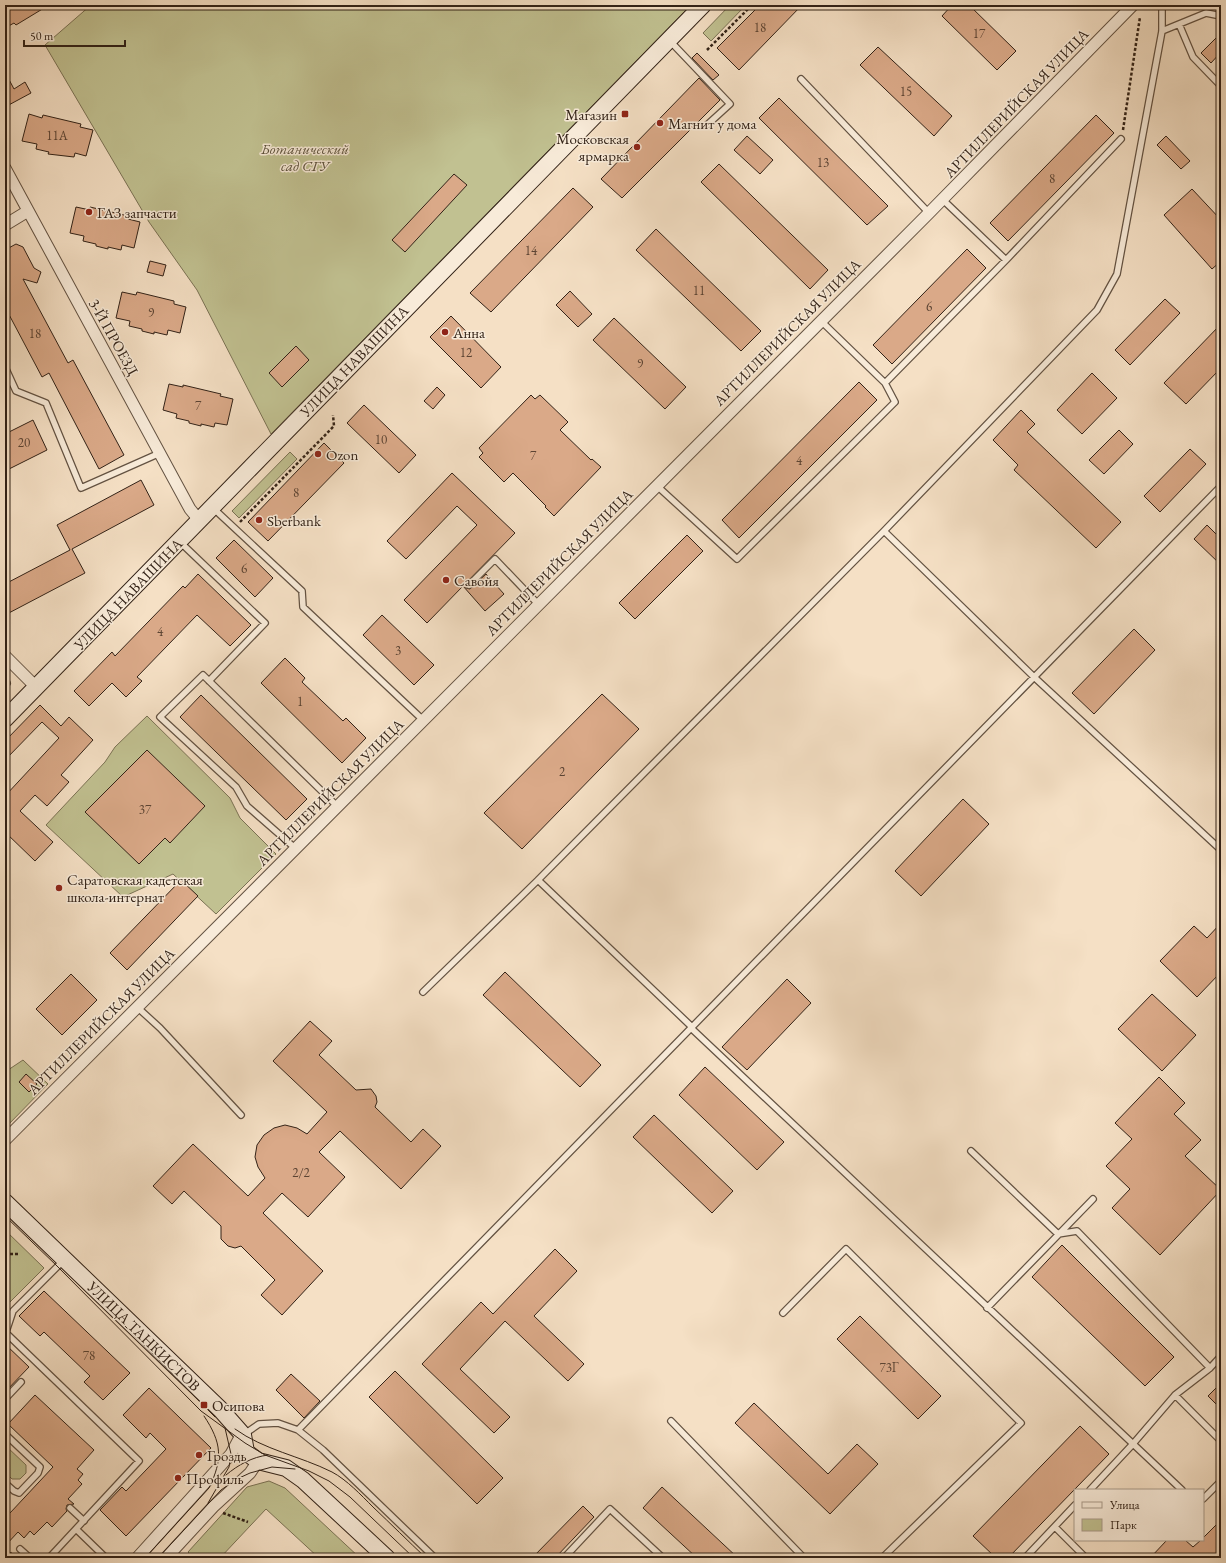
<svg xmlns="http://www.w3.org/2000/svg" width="1226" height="1563" font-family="'EB Garamond',serif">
  <rect width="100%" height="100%" fill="#f5e0c5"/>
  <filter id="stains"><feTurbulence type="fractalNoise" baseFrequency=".005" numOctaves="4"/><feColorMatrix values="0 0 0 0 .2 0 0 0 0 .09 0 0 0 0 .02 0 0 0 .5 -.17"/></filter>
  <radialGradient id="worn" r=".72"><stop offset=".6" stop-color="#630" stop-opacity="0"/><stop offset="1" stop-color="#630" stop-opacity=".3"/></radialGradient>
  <path fill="#c1c191" stroke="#7a7254" d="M91,5H691L271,434L197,290L149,222L45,45Z
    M730,5H746L711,41L703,33Z
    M290,452L297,459L239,518L232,511Z
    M147,716L230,798L240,818L276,854L216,914L173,874L123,897L46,825L105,762L115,747Z
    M23,1060L48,1084L5,1128V1072Z
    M5,1230L44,1268L5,1307Z
    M6,1446L26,1465V1473L20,1479H12L5,1472Z
    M269,1481L285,1488L360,1558H319L266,1509L220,1558H194L188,1552L247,1487Z"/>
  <path fill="#daa988" stroke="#322217" d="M5,5H49L16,25L14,23L5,28Z
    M760,5H802L739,70L717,48Z
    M952,5H969L1016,51L997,70L942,16Z
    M1221,33V52L1211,63L1201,53Z
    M878,47L952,116L934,136L860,65Z
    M697,53L719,75L713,80L692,58Z
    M5,72L14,89L25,82L31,93L5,107Z
    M699,78L720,100L622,198L601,179Z
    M779,98L888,206L867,225L759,118Z
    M29,114L42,118L43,115L81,124L80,127L93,130L86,156L75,153L74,157L48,154L49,152L36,149L37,144L22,141Z
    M1096,115L1114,133L1008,241L990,223Z
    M747,136L773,160L760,174L734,150Z
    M1166,136L1190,161L1181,169L1157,145Z
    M719,164L828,270L810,289L701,182Z
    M454,174L467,185L405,252L392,240Z
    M573,188L593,207L491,312L470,293Z
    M1192,189L1221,220V261L1212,269L1164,215Z
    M76,207L90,210V207L128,216V219L140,222L134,248L122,245L121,250L108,247V249L96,246V244L83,241L84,236L70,233Z
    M656,229L761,331L741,351L636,250Z
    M16,244L23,247L34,268L41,272L37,283L23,279L68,363L73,360L124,455L99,469L49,373L42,377L5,307V250Z
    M967,249L986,268L892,364L873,345Z
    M150,261L166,265L163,276L147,272Z
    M570,291L592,314L578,327L556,305Z
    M122,292L136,295L137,292L174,301V304L186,307L180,333L168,330L167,335L154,332V334L142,331V329L129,326L130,321L116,318Z
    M1165,299L1180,313L1130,365L1115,350Z
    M451,316L501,367L481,388L430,337Z
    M614,318L686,387L665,409L593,340Z
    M1221,324V368L1186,404L1164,383Z
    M296,346L309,360L282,387L269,373Z
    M1092,373L1117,398L1082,434L1057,410Z
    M859,382L877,400L739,538L722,520Z
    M169,384L183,387V385L221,394L220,396L233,399L227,425L215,423L214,427L201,424V426L189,423V421L176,418L177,414L163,410Z
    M437,387L445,395L433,409L424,401Z
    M531,395L535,399L540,395L568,422L560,430L591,460L592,459L601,467L554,516L545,507L546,506L513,473L504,482L479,457L483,453L479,448Z
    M364,405L416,455L399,473L347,423Z
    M1021,410L1035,424L1027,432L1121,522L1096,548L1014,470L1018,465L993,440Z
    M33,420L47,450L5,471V434Z
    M1119,430L1133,444L1104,474L1089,460Z
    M324,443L344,463L268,541L248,522Z
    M1190,449L1206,464L1160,512L1144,496Z
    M452,473L515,533L465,584L466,588L470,589L486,574L504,594L485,611L463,586L427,623L404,600L477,525L457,506L406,559L387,541Z
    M141,480L154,505L72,549L85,573L5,615V584L70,550L57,525Z
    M1207,525L1221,539V565L1194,539Z
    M687,535L703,551L635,619L619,603Z
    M234,540L273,578L255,597L216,558Z
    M198,574L251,625L230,646L197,615L137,677L142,681L126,697L112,683L89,706L74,691L112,652L115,656L183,586L185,588Z
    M382,615L434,665L414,685L363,635Z
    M1134,629L1155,650L1094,714L1072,693Z
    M285,658L305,678L302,682L343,721L346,718L366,738L342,763L261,683Z
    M602,694L639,729L522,849L484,813Z
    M201,695L307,799L286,820L180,717Z
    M40,705L61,726L69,717L93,740L61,775L69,782L47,806L35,795L20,811L53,842L35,861L5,832V796L59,738L42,722L5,760V741Z
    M147,750L205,806L170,843L165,838L139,864L85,812Z
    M963,799L989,824L921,896L895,871Z
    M181,880L198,896L127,970L110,953Z
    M1221,923V972L1197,997L1160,961L1194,926L1207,938Z
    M505,972L601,1065L580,1087L483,995Z
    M71,974L97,1000L62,1035L36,1009Z
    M787,979L811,1003L747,1070L722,1047Z
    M1152,994L1196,1035L1162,1071L1118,1029Z
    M310,1021L332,1041L319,1055L356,1090L371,1089L376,1096L377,1102L375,1107L411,1142L423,1129L441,1146L401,1189L340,1131L319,1152L345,1177L308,1217L282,1193L263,1213L323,1271L282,1315L261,1295L275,1280L241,1246L235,1248L228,1246L221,1239V1226L184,1191L172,1204L153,1186L193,1144L248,1196L265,1178L258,1167L255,1157L257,1145L264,1135L274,1128L285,1125L297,1128L307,1134L327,1112L273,1061Z
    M705,1067L784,1142L757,1170L679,1095Z
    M26,1074L37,1084L29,1092L19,1082Z
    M1159,1077L1185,1103L1174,1114L1201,1140L1185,1156L1221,1190L1160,1255L1112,1208L1130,1189L1106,1166L1132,1139L1115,1123Z
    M654,1115L733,1191L712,1213L633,1137Z
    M1062,1245L1174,1357L1145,1386L1032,1277Z
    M555,1249L577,1271L534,1316L584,1364L568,1381L505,1321L460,1369L510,1417L494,1433L422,1364L481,1302L493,1314Z
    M44,1291L130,1373L103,1400L84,1382L90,1376L44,1332L40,1336L19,1316Z
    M860,1316L941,1396L918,1419L837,1339Z
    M5,1344L29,1367L5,1392Z
    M395,1371L503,1478L477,1504L369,1397Z
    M291,1374L320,1401L304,1418L276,1390Z
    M1221,1383V1409L1208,1396Z
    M149,1388L211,1448L126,1536L100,1510L122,1487L126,1491L166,1449L150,1433L146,1438L123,1415Z
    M35,1395L94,1450L77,1469L83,1474L78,1480L82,1484L68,1499L74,1504L67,1505L66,1509L67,1511L52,1527L47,1522L34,1535L30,1531L24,1538L18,1532L5,1546V1508L10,1513L53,1467L8,1424Z
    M754,1403L828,1474L857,1444L878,1464L830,1514L735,1423Z
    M1080,1426L1109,1454L1008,1558H996L973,1536Z
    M662,1487L738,1558H697L643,1508Z
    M583,1506L594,1517L555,1558H532Z
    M1221,1520V1558H1150L1167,1540H1185L1193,1547L1201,1540H1203V1538Z"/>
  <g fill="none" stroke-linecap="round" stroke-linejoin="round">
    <g stroke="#635242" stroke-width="8">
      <path id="service" d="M1179,24L1193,57L1221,86
        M1162,31L1206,13L1221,16
        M669,40L730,104L707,125
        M801,79L929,213
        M1006,260L1121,139
        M820,320L885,383L1006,260L942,199
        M5,367L16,391L46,403L81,488L160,453
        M656,485L737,559L895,402L885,383
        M213,508L302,591L303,607L423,720
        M884,531L1034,677L1221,850
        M180,542L265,623L209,681
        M469,585L495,559L538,604
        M5,684L7,683
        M295,848L247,806L236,787L160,717L203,675L337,806
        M423,992L538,880
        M137,1007L160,1028L241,1115
        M692,1027L538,880L884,531L1097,310L1117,274L1162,31V5
        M691,1028L1182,1490
        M971,1151L1058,1234L1077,1231L1210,1368L1175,1395
        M987,1308L1093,1199
        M783,1313L846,1249L1021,1423L882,1558
        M6,1333L139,1461L49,1558
        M5,1335L13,1311L63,1261
        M1210,1368L1221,1356
        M5,1399L21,1382
        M671,1421L804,1558
        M298,1430L1221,486
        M5,1434L40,1467L38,1473L19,1493L14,1491L5,1483
        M243,1435L259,1424L278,1423L298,1430L323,1450L435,1558
        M1090,1490L1132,1445L1175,1395L1221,1441
        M1203,1499L1221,1481
        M70,1508L84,1521
        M1055,1527L1086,1558
        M76,1529L106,1558
        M20,1549L30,1558
        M564,1558L610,1509L663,1558
        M1025,1558L1075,1505"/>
    </g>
    <g stroke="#635242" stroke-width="13">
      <path id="minor" d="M5,168L190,509L199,520
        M5,225L28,211
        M5,656L36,687
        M5,1140L929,213L1133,5
        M137,1558L231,1454L239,1439L243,1435
        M166,1558L213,1507L250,1473L258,1461"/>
    </g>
    <g stroke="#322217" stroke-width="18">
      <path id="secondary" d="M5,719L703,5
        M5,1202L221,1410L243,1435L246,1452L258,1461L286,1468L303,1480L387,1558"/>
    </g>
    <path stroke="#322217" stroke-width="2.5" stroke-dasharray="3 2" stroke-linecap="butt" d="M707,50L752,5
      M1123,130L1140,17
      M240,522L334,426L333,415
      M5,1254H20
      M223,1513L248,1522
      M5,1557L13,1552"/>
    <use href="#service" stroke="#f8ebd9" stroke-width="5.5"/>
    <use href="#minor" stroke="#f8ebd9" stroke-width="11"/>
    <use href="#secondary" stroke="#f8ebd9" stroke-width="16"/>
    <path stroke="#322217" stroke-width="1" d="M5,1216L57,1266L201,1411L245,1443L265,1455L309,1471L329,1481L350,1497L414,1558
      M121,1322L215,1417
      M235,1429C264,1450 300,1456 332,1472C347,1480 361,1495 373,1507C391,1524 408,1541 426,1558
      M226,1475C238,1465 252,1457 268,1455
      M208,1503L229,1467L231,1454L225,1428
      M145,1558L209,1488C223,1459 222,1443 204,1416
      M158,1558L221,1490L237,1479L250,1473L272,1467L295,1469"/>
  </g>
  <g fill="#8f2418" stroke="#f8ebd9" stroke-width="1.5">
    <rect x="621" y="110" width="8" height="8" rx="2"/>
    <circle cx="660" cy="123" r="4"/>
    <circle cx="637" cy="147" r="4"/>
    <circle cx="89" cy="212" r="4"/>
    <circle cx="445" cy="332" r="4"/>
    <circle cx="318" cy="454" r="4"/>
    <circle cx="259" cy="520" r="4"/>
    <circle cx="446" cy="580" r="4"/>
    <circle cx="59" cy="888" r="4"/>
    <rect x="200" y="1401" width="8" height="8" rx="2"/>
    <circle cx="199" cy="1455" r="4"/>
    <circle cx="178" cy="1478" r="4"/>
  </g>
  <g text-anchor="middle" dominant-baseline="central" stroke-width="3" stroke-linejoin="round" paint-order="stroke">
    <g font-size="13" fill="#5c4433">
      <text x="760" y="27">18</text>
      <text x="979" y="33">17</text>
      <text x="906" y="91">15</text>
      <text x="57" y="135">11А</text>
      <text x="823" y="162">13</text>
      <text x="1052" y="178">8</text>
      <text x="531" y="250">14</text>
      <text x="699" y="290">11</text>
      <text x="929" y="306">6</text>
      <text x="151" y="312">9</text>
      <text x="35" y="333">18</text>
      <text x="466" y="352">12</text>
      <text x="640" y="363">9</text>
      <text x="198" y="405">7</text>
      <text x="381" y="439">10</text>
      <text x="24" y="442">20</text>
      <text x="533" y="455">7</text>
      <text x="799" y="460">4</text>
      <text x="296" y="492">8</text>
      <text x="244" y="568">6</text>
      <text x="160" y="631">4</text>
      <text x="398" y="650">3</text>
      <text x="300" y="701">1</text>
      <text x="562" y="771">2</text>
      <text x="145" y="809">37</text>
      <text x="301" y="1172">2/2</text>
      <text x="89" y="1355">78</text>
      <text x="889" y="1367">73Г</text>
    </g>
    <g font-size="15" fill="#322217" stroke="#f8ebd9">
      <text transform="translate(1016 103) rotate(-46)">АРТИЛЛЕРИЙСКАЯ УЛИЦА</text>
      <text transform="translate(787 332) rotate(-45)">АРТИЛЛЕРИЙСКАЯ УЛИЦА</text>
      <text transform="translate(114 337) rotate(61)">3-Й ПРОЕЗД</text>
      <text transform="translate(354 361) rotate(-46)">УЛИЦА НАВАШИНА</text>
      <text transform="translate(559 562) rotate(-45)">АРТИЛЛЕРИЙСКАЯ УЛИЦА</text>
      <text transform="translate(128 594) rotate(-46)">УЛИЦА НАВАШИНА</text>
      <text transform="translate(330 792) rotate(-45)">АРТИЛЛЕРИЙСКАЯ УЛИЦА</text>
      <text transform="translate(101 1021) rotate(-45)">АРТИЛЛЕРИЙСКАЯ УЛИЦА</text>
      <text transform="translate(144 1336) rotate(44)">УЛИЦА ТАНКИСТОВ</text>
    </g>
    <g font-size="15" fill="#322217" stroke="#f8ebd9" text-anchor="start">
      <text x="617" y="114" text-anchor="end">Магазин</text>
      <text x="668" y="123">Магнит у дома</text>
      <text x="629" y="138" text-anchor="end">Московская<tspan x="629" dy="17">ярмарка</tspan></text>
      <text x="97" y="212">ГАЗ запчасти</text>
      <text x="453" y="332">Анна</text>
      <text x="326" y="454">Ozon</text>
      <text x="267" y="520">Sberbank</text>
      <text x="454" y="580">Савойя</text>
      <text x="67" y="879">Саратовская кадетская<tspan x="67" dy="17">школа-интернат</tspan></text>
      <text x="212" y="1405">Осипова</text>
      <text x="207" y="1455">Гроздь</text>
      <text x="186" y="1478">Профиль</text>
    </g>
    <g font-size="15" font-style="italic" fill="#5d523c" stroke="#f8ebd9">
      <text x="305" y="148">Ботанический<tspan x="305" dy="17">сад СГУ</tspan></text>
    </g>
  </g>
  <rect width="1226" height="1563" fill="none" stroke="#f5e0c5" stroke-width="20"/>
  <rect x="6" y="6" width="1214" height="1551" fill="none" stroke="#322217" stroke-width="2"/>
  <rect x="10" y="10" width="1206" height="1543" fill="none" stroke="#322217"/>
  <rect x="1074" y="1489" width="130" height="52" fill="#f8ebd9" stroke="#a99b8b"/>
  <rect x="1082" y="1502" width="20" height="6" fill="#f8ebd9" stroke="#a99b8b"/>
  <text x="1110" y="1509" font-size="12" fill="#322217">Улица</text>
  <rect x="1082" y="1519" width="20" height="12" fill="#c1c191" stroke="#a99b8b"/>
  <text x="1110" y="1529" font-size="12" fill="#322217">Парк</text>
  <path d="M24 40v6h101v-6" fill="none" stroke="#322217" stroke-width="2"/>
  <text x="30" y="40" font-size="12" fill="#322217" stroke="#f8ebd9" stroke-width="3" paint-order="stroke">50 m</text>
  <rect width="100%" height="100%" filter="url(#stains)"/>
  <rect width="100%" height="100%" fill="url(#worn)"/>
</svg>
